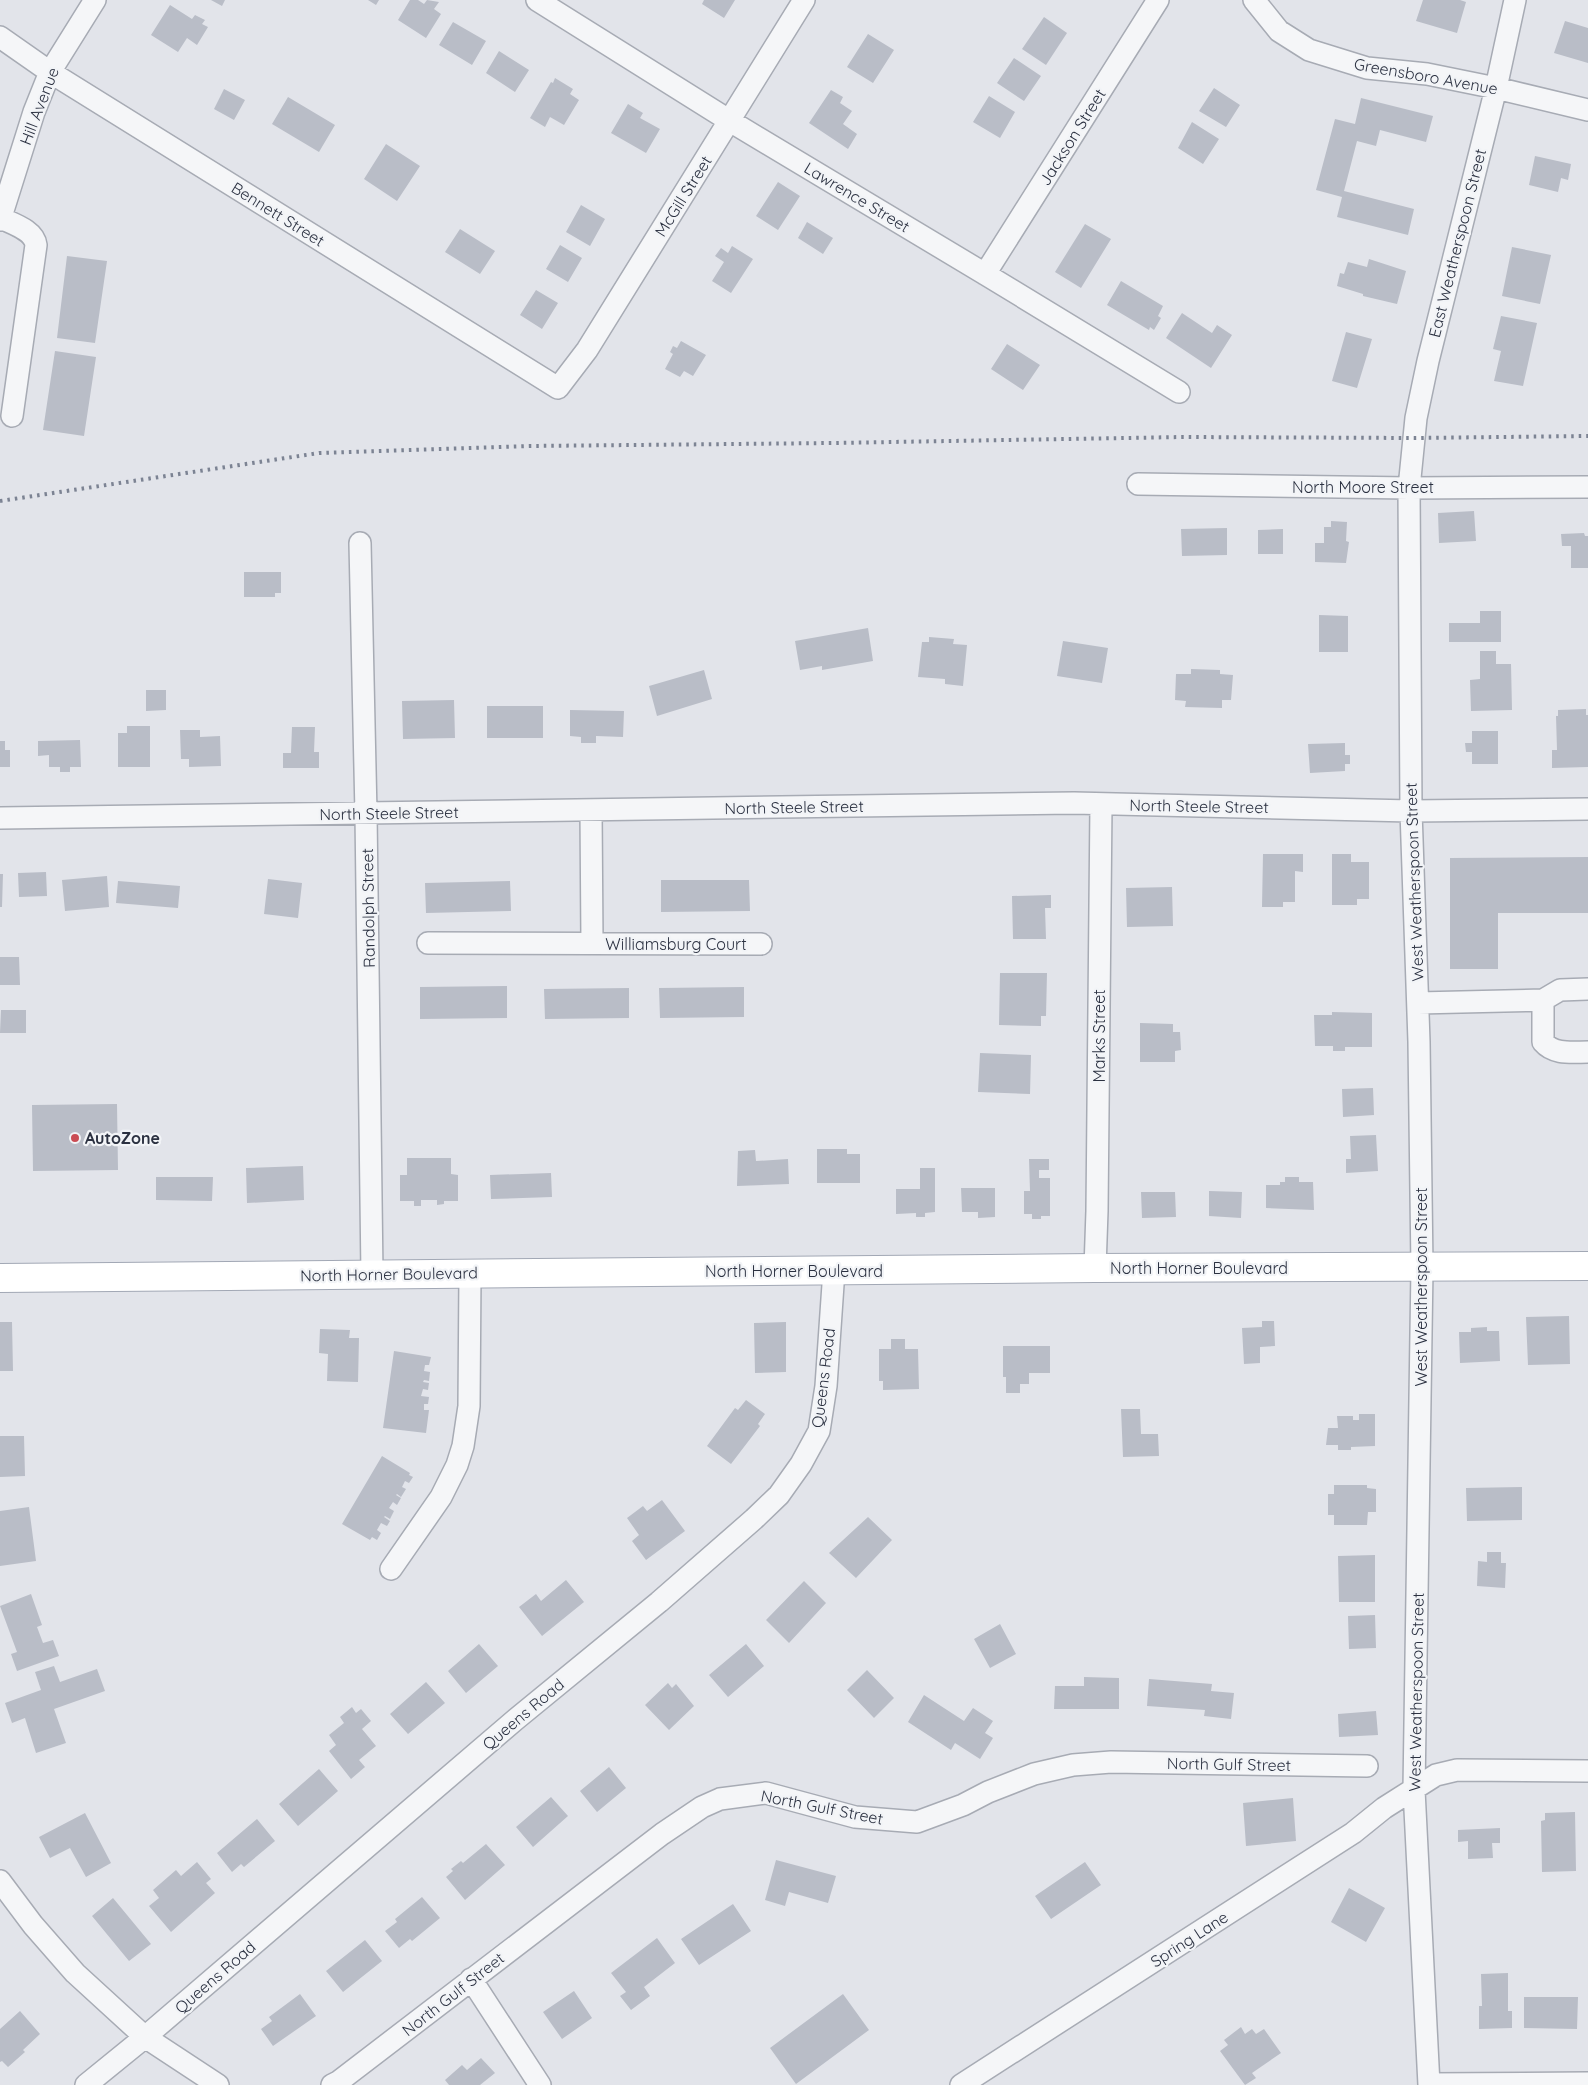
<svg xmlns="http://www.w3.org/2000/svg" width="1588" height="2085" font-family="Quicksand,sans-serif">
  <rect width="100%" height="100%" fill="#e2e4ea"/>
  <path fill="#b9bdc7" d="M211,0H225L222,6Z
    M368,0H379L376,5Z
    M410,0H418L424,4L427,0L439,2L434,9L441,14L426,38L398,20Z
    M704,0H735L724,18L702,4Z
    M1423,0H1460L1466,2L1457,33L1416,21Z
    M170,5L192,19L195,15L205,20L202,24L208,27L197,45L187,38L178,52L151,35Z
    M1044,17L1067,33L1046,65L1022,49Z
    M1565,21L1588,28V63L1554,53Z
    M453,22L486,41L472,65L439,45Z
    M868,34L894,50L873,83L847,67Z
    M499,51L529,70L515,92L486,73Z
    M1014,58L1041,76L1024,101L997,83Z
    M555,78L573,89L570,94L579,100L564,125L550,117L545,127L530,118L551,82L553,83Z
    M1214,88L1240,105L1226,127L1199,111Z
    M224,89L245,100L234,120L214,109Z
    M831,90L843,97L840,103L852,111L843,124L857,134L848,149L809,123Z
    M989,96L1015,112L1000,138L973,122Z
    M288,97L335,125L319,152L272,124Z
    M1361,98L1433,116L1426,142L1380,130L1376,146L1357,141L1344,191L1414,209L1408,235L1337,217L1342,197L1316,190L1335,119L1355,124Z
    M628,104L643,113L640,118L660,129L646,153L611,133Z
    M1192,122L1219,139L1203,164L1178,148Z
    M386,144L420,166L397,201L364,179Z
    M1535,156L1571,164L1568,180L1561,178L1558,192L1529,185Z
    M778,182L800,196L778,230L756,216Z
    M581,205L605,219L590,246L566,232Z
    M807,222L833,238L823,254L798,238Z
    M1085,224L1111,239L1081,288L1055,272Z
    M460,229L495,251L480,274L445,252Z
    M560,245L582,258L568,282L546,269Z
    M732,246L753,259L731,293L712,281L724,262L715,256L721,248L728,253Z
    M1512,247L1551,255L1540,304L1502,296Z
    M67,256L107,261L95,343L57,338Z
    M1369,259L1406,271L1397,304L1363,296V294L1337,286L1340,273L1344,274L1348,262L1367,267Z
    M1121,281L1163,306L1158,316L1161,318L1154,330L1150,327L1149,330L1107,305Z
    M536,290L558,303L542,329L520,315Z
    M1182,313L1212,333L1217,325L1232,335L1211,368L1166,338Z
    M1501,316L1537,323L1523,386L1494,381L1501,351L1493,349Z
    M1346,332L1372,339L1357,388L1332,381Z
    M681,341L706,355L693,376L684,371L680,377L665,369L673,354L670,352L673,346L677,348Z
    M1007,344L1040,365L1023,390L991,369Z
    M55,351L96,357L84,436L43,430Z
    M1474,511L1476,541L1439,543L1438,513Z
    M1331,521L1347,522L1346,541L1349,542L1346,563L1315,562V543H1324V527H1331Z
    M1227,528V555L1182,556L1181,529Z
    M1283,529V554H1258V530Z
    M1584,533L1585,536H1588V568H1571V546H1562L1561,534Z
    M244,572H281V593H275V597H244Z
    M1480,611H1501V642H1449V623H1480Z
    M1319,615L1348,616V652H1319Z
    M868,628L873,661L822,670V666L800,670L795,641Z
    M929,637L954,639L953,644L967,645L963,686L945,684V679L918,677L922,642H929Z
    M1063,641L1108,648L1102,683L1057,676Z
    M1480,651H1496V664H1511L1512,710L1471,711L1470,680L1480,679Z
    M1191,669L1220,670V674L1233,675L1231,700H1222V708L1185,707L1186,701L1175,700L1176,674H1191Z
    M704,670L712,699L657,716L649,686Z
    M146,690H166V710L146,711Z
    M454,700L455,738L403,739L402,701Z
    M487,706H543V738H487Z
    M1586,709V715H1588V767L1552,768V750H1557L1556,716H1558V710Z
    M570,710L624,711L623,737L596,736V743H581V737L570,736Z
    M127,726H150V767H118V733H127Z
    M292,727H315L314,752H319V768H283V753H291Z
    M180,730H200V737L220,736L221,766L189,767V759H181Z
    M1472,731H1498V764H1472V752H1466L1465,743H1472Z
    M80,740L81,767H70V772H60V767H49V755L38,756V741Z
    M0,741H5V750H10V767H0Z
    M1345,743V755H1350V764H1345V771L1310,773L1308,744Z
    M1263,854H1303V872L1295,871V902H1283V907H1262Z
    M1332,854H1351V862H1369V899H1357V905H1332Z
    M1588,857V913H1498V969H1450V858Z
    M46,872L47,896L19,897L18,873Z
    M0,874H3L2,907H0Z
    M107,876L109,907L65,911L62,880Z
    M268,879L302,883L298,918L264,914Z
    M661,880H749L750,911L661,912Z
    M118,881L180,886L178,908L116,903Z
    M510,881L511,911L426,913L425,883Z
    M1172,887L1173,926L1127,927L1126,888Z
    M1051,895V908H1045L1046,939H1013L1012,896Z
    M0,957H19L20,985H0Z
    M1000,973H1047L1046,1016H1041V1026L999,1025Z
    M507,986V1018L420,1019V987Z
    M744,987V1017L660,1018L659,988Z
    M629,988V1018L545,1019L544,989Z
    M1,1010H26V1033H0Z
    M1332,1012L1372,1013V1047H1345V1051H1333V1046H1315L1314,1015H1332Z
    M1140,1023L1173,1024V1032H1180L1181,1050L1175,1051V1062H1140Z
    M980,1053L1031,1055L1030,1094L978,1092Z
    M1373,1088L1374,1115L1343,1117L1342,1089Z
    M117,1104L118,1170L33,1171L32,1105Z
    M1376,1135L1378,1171L1346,1173V1159H1351L1350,1136Z
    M817,1149H847V1154H860V1183H817Z
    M755,1150L756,1161L788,1159L789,1184L737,1186L738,1151Z
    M407,1158H451V1174L458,1175V1201H444V1204L437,1205V1200H421V1206H414V1201H400V1175H407Z
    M1029,1159H1049V1170H1039V1178H1050V1216H1041V1219H1032V1214H1024V1191H1030Z
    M303,1166L304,1200L247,1203L246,1168Z
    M920,1168H935V1212L925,1213V1217H916V1213L896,1214V1189H920Z
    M551,1173L552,1197L491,1199L490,1175Z
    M156,1177H213L212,1201L156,1200Z
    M1285,1177H1299V1182H1313L1314,1210L1266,1208V1185H1280V1182H1285Z
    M961,1188H995V1217L978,1218V1212H962Z
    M1209,1191L1242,1192L1241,1218L1209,1216Z
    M1141,1192H1175L1176,1217L1142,1218Z
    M1569,1316L1570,1364L1528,1365L1526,1317Z
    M1262,1321H1274L1275,1346L1260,1347V1363L1244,1364L1242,1328L1262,1327Z
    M0,1322H12L13,1371H0Z
    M786,1322V1372L755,1373L754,1323Z
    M1487,1327V1331H1499L1500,1361L1460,1363L1459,1332H1471V1328Z
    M320,1329L350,1330L349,1338H359L358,1382L327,1381L328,1354L319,1353Z
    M891,1339H905V1349H918L919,1389L883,1390V1381H879V1349H891Z
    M1003,1346H1050V1373H1029V1384H1020V1393H1006V1377H1003Z
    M394,1351L431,1357L429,1365H425L424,1371L430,1372L429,1381L424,1380L423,1382L429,1383L428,1390L423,1389L421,1396L429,1397L428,1404H424V1410H429L426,1433L383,1428Z
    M746,1400L765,1414L758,1424L760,1426L731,1464L707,1446L735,1408L738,1410Z
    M1121,1409H1140L1141,1434H1158L1159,1456L1123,1457Z
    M1359,1414H1375V1446L1351,1447V1450H1338V1445H1326L1328,1428H1338L1337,1416H1353V1420H1359Z
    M0,1436H24L25,1476L0,1477Z
    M382,1456L410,1473L409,1475L413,1477L409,1483L405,1481L402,1487L406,1489L401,1497L397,1494L396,1495L401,1498L397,1505L393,1502L389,1508L394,1511L390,1519L385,1516L384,1517L390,1521L387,1526L381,1523L377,1530L381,1533L377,1540L372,1537L370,1540L342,1524Z
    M1334,1485H1367V1488L1376,1489V1512H1368L1367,1525H1334V1515H1328V1494H1334Z
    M1522,1487V1520L1467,1521L1466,1488Z
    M662,1500L685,1531L646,1560L632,1541L639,1535L627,1518L643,1506L647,1511Z
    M29,1507L36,1561L0,1566V1511Z
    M868,1517L892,1540L856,1578L829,1553Z
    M1487,1552H1501V1563H1506L1505,1588L1477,1586L1478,1561L1487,1562Z
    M1375,1555V1602H1339L1338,1556Z
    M566,1580L584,1602L542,1636L519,1607L536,1594L541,1601Z
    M804,1581L826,1603L789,1643L766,1620Z
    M31,1594L42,1625L37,1627L43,1643L53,1640L59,1656L17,1671L11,1654L17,1652L0,1606Z
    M1375,1615L1376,1648L1349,1649L1348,1616Z
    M1000,1624L1016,1654L990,1668L974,1639Z
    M479,1644L498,1666L466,1693L448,1671Z
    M746,1644L764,1666L728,1697L709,1675Z
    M54,1666L60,1682L97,1669L105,1691L54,1709L66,1743L36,1753L25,1718L12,1723L5,1703L41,1690L35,1672Z
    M867,1670L894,1698L874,1718L847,1690Z
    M1084,1677L1119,1678V1709H1054L1055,1686H1084Z
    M1149,1679L1212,1684L1211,1691L1234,1693L1231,1719L1204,1716L1205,1710L1147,1706Z
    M426,1682L445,1703L408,1734L390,1714Z
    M668,1683L672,1688L676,1684L694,1706L669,1730L645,1705Z
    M924,1695L964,1721L973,1708L993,1721L985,1733L993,1738L980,1759L955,1743L951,1750L908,1722Z
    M352,1707L356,1713L361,1709L371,1721L362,1729L376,1746L359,1760L365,1767L351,1779L329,1751L336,1745L329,1735L344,1723L340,1717Z
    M1376,1711L1378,1735L1339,1737L1338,1714Z
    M609,1767L626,1788L597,1812L580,1791Z
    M319,1769L338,1791L298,1826L279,1804Z
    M551,1797L568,1816L533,1847L516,1827Z
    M1293,1798L1296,1841L1246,1846L1243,1803Z
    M1575,1812L1576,1871L1542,1872L1541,1821L1545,1820V1813Z
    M85,1813L111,1863L86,1877L70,1848L50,1858L39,1837Z
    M257,1819L275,1841L244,1867L241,1864L232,1872L217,1853Z
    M1500,1828V1843H1492L1493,1858L1468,1859V1841L1458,1842V1830Z
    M486,1844L505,1865L465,1900L446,1877L453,1871L451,1869L461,1861L463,1863Z
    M776,1860L836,1876L828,1903L789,1892L785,1906L765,1900Z
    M197,1862L211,1879L206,1883L215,1893L171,1932L149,1906L159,1898L153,1890L176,1870L181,1876Z
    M1085,1862L1101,1885L1051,1919L1035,1896Z
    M1349,1888L1385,1908L1366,1942L1331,1922Z
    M422,1897L440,1918L412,1941L410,1939L399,1948L385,1931L397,1922L395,1919Z
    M113,1898L151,1944L129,1961L92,1916Z
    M733,1904L751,1931L699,1965L681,1939Z
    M657,1938L675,1963L644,1987L650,1996L631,2010L620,1996L626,1992L611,1973Z
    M365,1940L382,1961L343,1992L326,1971Z
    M1508,1973V2011H1512V2028L1479,2029V2006H1482L1481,1974Z
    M574,1991L592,2018L562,2039L543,2012Z
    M300,1994L316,2016L273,2046L261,2029L272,2021L269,2017Z
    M843,1994L869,2030L796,2084L770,2048Z
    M1524,1997H1578L1577,2029L1524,2028Z
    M20,2011L40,2034L23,2050L25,2052L8,2067L2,2061L0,2062V2029Z
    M1241,2027L1245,2034L1252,2029L1256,2034L1264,2029L1281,2053L1252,2073L1256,2078L1245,2085L1220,2051L1228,2045L1224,2040Z
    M481,2058L495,2073L480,2085H449L445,2080L462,2065L467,2070Z"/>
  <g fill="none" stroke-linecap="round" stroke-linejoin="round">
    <g stroke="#a7abb4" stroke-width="24">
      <path id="minor" d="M537,0L730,121L985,274L1179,392
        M1254,0L1279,31L1309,50L1367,68L1427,74L1496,88L1588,110
        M0,37L50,72L558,388L587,350L804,0
        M1,218C13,224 34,230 36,245L12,416
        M0,220L34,112L50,72L95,0
        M985,274L1158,0
        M1138,484L1409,488L1588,487
        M360,543L366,814L372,1274
        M591,810L592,943
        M0,818L1074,803L1411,811L1588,809
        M428,943L761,944
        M1588,989L1560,990L1543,1000V1042C1554,1055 1572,1052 1588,1052
        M1418,1003L1543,1000
        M1095,1268L1097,1211L1101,804
        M391,1569L441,1497L457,1465L463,1446L469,1406L470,1273
        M0,1881L33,1925L75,1973L145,2037L218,2085
        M471,1979L540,2085
        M1429,2084L1588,2083
        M86,2085L145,2037L515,1720L659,1602L754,1519L779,1495L801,1464L819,1431L826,1386L834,1270
        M332,2085L338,2082L662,1834L702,1807L720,1799L766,1793L855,1817L917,1822L963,1805L988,1792L1034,1774L1073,1765L1111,1762L1367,1766
        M961,2085L1353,1833L1384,1808L1436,1775L1457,1770L1588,1771
        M1429,2085L1414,1790L1422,1268L1419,1042L1411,811L1409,488L1416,418L1428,361L1496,88L1515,0"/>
    </g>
    <g stroke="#a2a8b5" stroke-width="30">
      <path id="major" d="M0,1278L1095,1268L1588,1266"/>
    </g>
    <use href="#minor" stroke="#f5f6f8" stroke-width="21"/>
    <use href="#major" stroke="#fff" stroke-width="28"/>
    <path stroke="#7c8393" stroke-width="4" stroke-dasharray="2.5 5" stroke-linecap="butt" d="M0,501L319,453L531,446L833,443L1183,437L1414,438L1588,436"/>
  </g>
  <circle fill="#ca4c54" stroke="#f2f4f7" stroke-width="2" cx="75" cy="1138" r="5"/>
  <g text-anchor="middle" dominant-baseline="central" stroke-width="4.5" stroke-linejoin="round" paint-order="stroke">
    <g font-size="16" fill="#2b3141" stroke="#f2f4f7">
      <text transform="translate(1426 76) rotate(10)">Greensboro Avenue</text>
      <text transform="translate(39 106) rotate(-69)">Hill Avenue</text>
      <text transform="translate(1072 137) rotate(-58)">Jackson Street</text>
      <text transform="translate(683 196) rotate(-58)">McGill Street</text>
      <text transform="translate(857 197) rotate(31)">Lawrence Street</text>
      <text transform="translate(278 214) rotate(32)">Bennett Street</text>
      <text transform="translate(1457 243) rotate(-76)">East Weatherspoon Street</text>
      <text x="1363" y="487">North Moore Street</text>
      <text transform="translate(1199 806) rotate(1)">North Steele Street</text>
      <text transform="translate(794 807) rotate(-1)">North Steele Street</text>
      <text transform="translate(389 813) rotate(-1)">North Steele Street</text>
      <text transform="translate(1414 882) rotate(-92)">West Weatherspoon Street</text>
      <text transform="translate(368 908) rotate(-91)">Randolph Street</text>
      <text x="676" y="944">Williamsburg Court</text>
      <text transform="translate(1099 1036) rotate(-90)">Marks Street</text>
      <text x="1199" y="1268">North Horner Boulevard</text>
      <text x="794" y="1271">North Horner Boulevard</text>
      <text transform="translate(389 1274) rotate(-1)">North Horner Boulevard</text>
      <text transform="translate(1421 1287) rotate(-90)">West Weatherspoon Street</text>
      <text transform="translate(823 1378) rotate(-83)">Queens Road</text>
      <text transform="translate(1416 1692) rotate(-89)">West Weatherspoon Street</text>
      <text transform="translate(523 1714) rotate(-40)">Queens Road</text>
      <text transform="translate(1229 1764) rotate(1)">North Gulf Street</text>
      <text transform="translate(822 1807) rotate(11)">North Gulf Street</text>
      <text transform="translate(1189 1939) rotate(-33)">Spring Lane</text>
      <text transform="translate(215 1977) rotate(-41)">Queens Road</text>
      <text transform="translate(453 1994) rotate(-38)">North Gulf Street</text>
    </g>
    <g font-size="16" font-weight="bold" fill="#2b3141" stroke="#f2f4f7" text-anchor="start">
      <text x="85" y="1138">AutoZone</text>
    </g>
  </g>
</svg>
